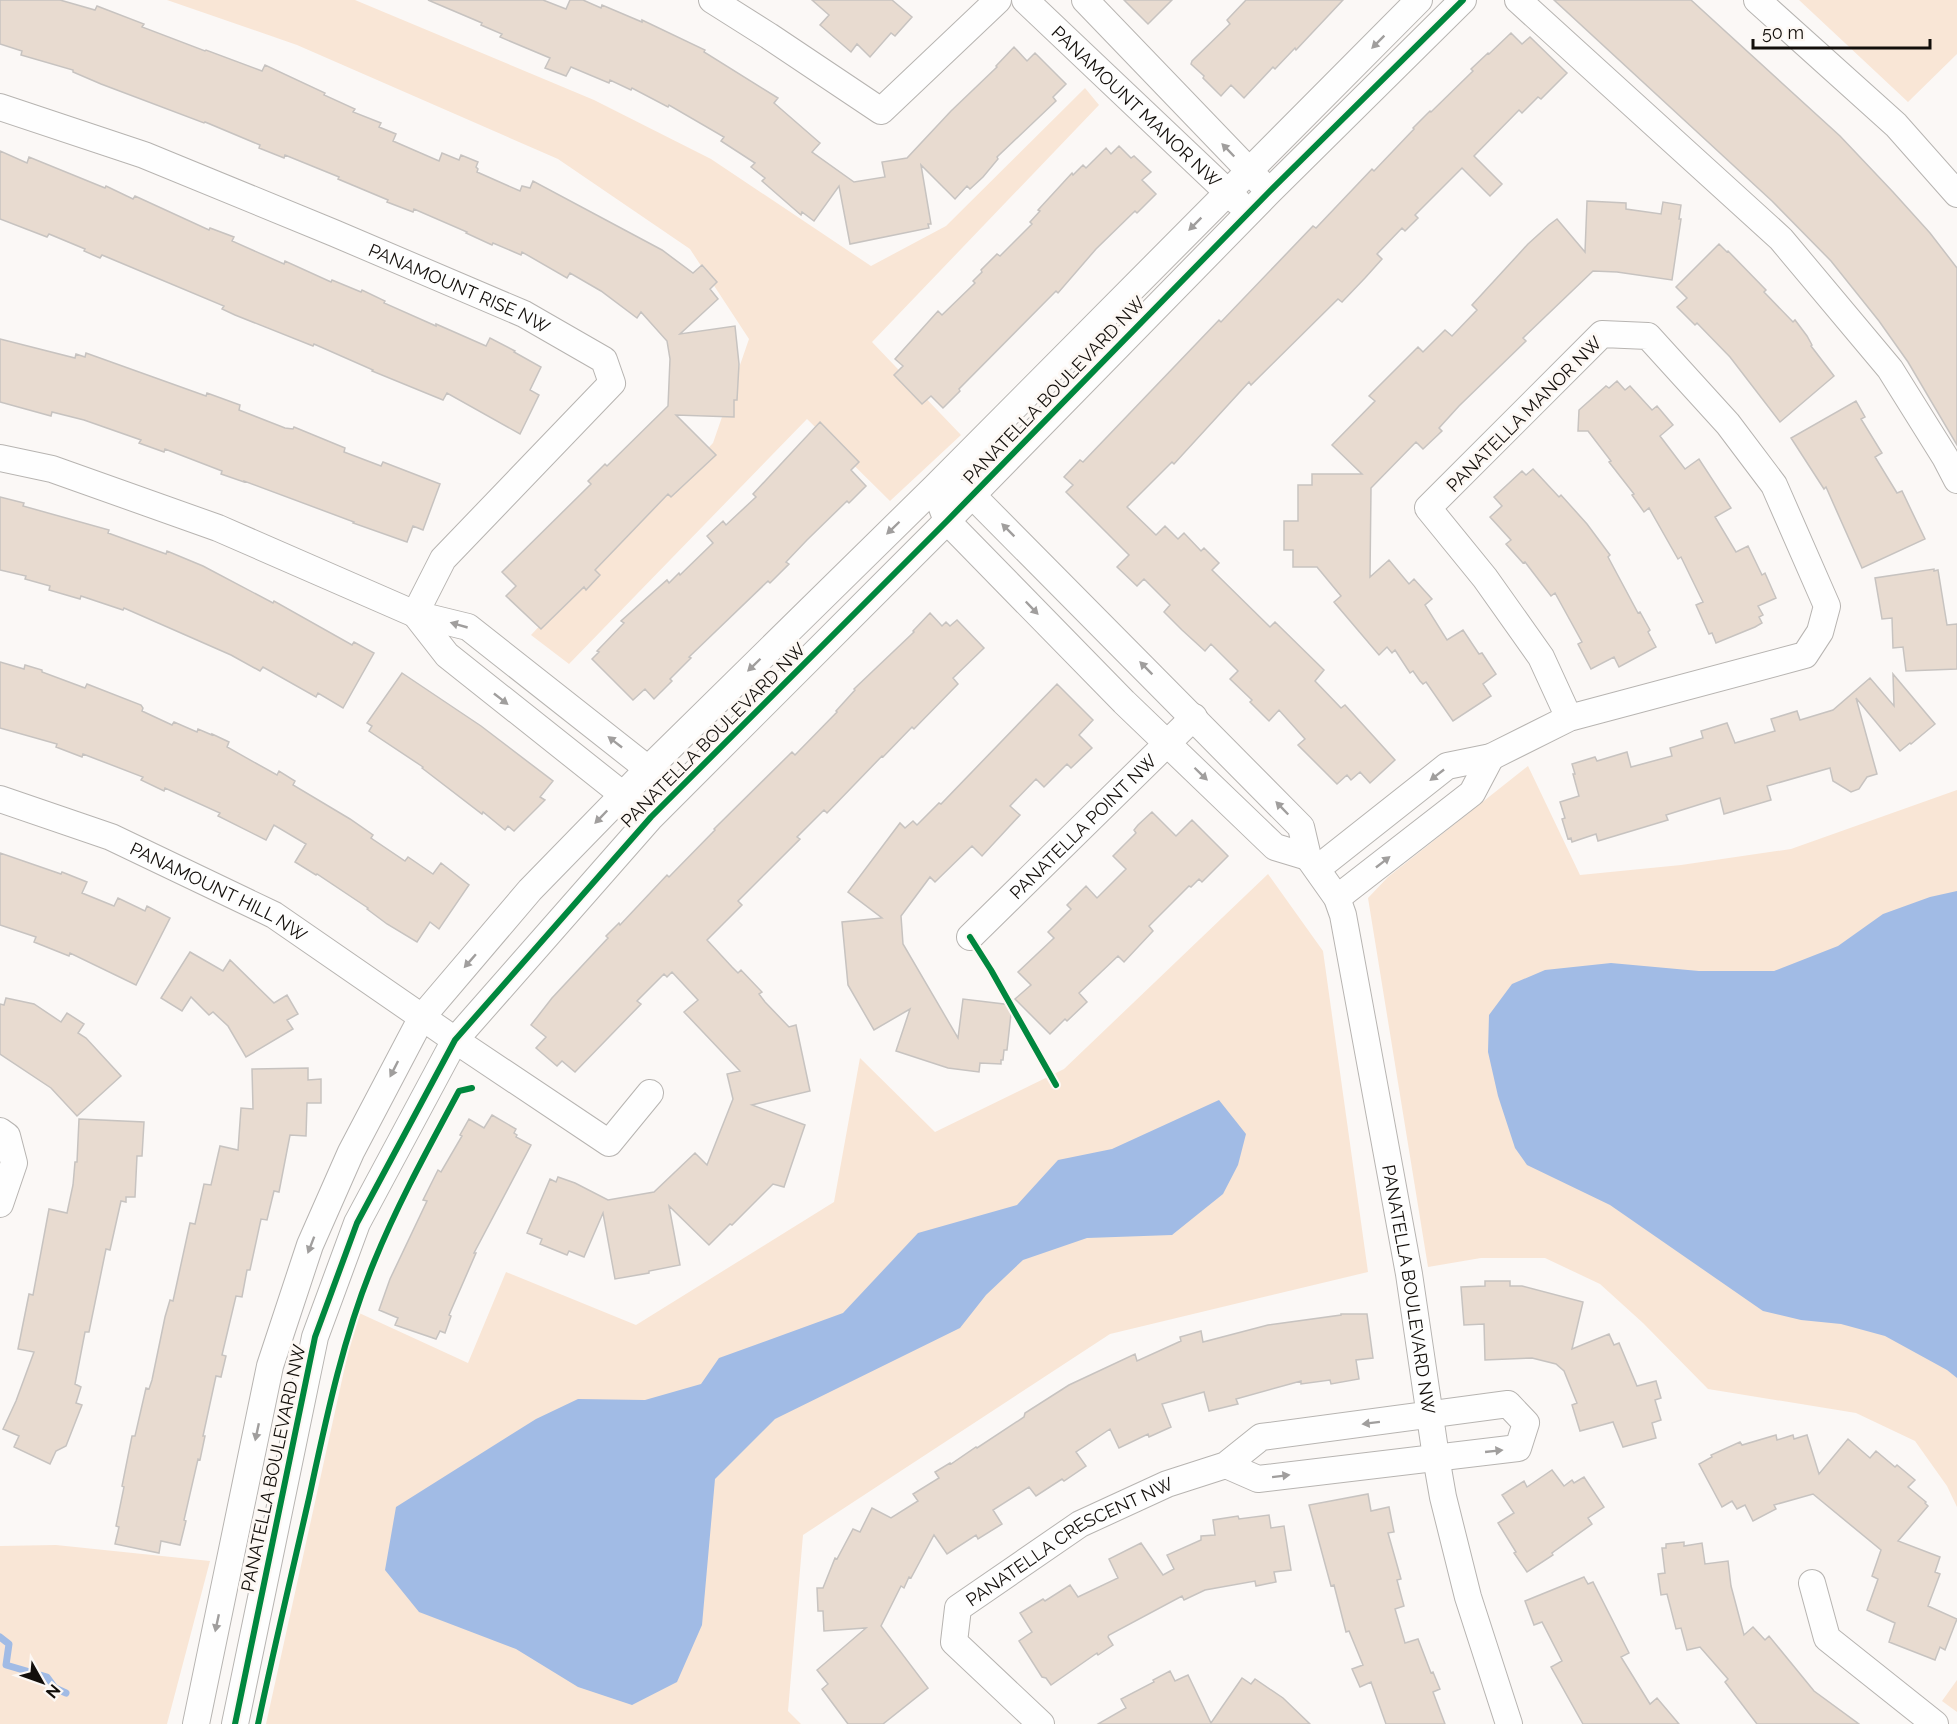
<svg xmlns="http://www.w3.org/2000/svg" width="1957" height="1724" font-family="Raleway,sans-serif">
  <rect width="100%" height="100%" fill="#fbf8f6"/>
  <path fill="#f9e6d6" d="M167,0H355L594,100L711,159L871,266L946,226L1085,88L1099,105L872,342L961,435L890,501L807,419L569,664L531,635L713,443L749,339L690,249L558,159L297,45Z
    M1799,0H1957V54L1908,102Z
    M1528,766L1580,875L1681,865L1791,849L1957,790V1507L1947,1486L1915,1441L1856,1413L1708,1389L1643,1323L1600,1284L1545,1258H1481L1428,1267L1368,898L1388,877Z
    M1268,874L1323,951L1368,1272L1110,1334L803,1535L788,1711L801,1724H266L357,1312L468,1363L506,1272L636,1325L834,1202L860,1058L935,1132L1064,1069Z
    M56,1545L210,1561L167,1724H0V1546Z
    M1957,1680V1712L1942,1701Z"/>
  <path fill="#a1bbe5" d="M1957,891V1378L1947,1370L1885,1336L1841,1324L1801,1320L1763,1311L1610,1205L1527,1165L1515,1148L1498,1096L1488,1052L1489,1015L1512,984L1545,970L1611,963L1699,971H1774L1838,946L1883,914L1930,897Z
    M1219,1100L1246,1134L1238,1165L1223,1194L1172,1235L1087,1238L1023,1260L986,1295L960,1328L775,1419L715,1479L702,1625L677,1682L632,1705L578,1687L516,1649L419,1612L385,1570L396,1507L536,1419L578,1399L645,1400L701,1384L719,1358L843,1313L918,1233L1017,1205L1058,1160L1112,1149Z"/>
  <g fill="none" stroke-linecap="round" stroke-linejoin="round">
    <path stroke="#a1bbe5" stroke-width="7" d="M0,1637L9,1644L6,1665L47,1677L55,1688L66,1693"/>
  </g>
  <path fill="#e8dbd0" stroke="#c7c3c0" stroke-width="1.5" d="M0,0H60L95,10L97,6L144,24L142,27L205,51L206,50L262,71L265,65L325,93L324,95L355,109L353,112L381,123L379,127L396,134L393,141L439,161L442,153L459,160L461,155L478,162L476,167L478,169L477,172L520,191L522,186L530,188L533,181L662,250L693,273L702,265L717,282L710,289L718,299L680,334L735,326L739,364L737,400H734V417L676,415L716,455L671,497L668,494L595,570L600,575L586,590L584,587L541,629L506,596L516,586L502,572L591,484L588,481L605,464L607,466L668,406L670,359L667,341L641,312L637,318L601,291L570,273L567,278L522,252L521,255L493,243L492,245L466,233L467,232L414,209L413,212L387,202L388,200L338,179L339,177L285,155L284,158L259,148L260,145L205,122L204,123L101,84L73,72V70L21,55L22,51L0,44Z
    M428,0H543L566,9L570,0H583L601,8L602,5L642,22V20L705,50L704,52L778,98L774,103L820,143L812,152L854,182L885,177L882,162L907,158L951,111L997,67L996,66L1014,47L1027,61L1035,53L1066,84L1053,97L1056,101L997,157L998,159L983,177L970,189L967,186L955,199L921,165L931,224H928L929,228L850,244L839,186L814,221L802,212L801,215L762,181L765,178L751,167L755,163L721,141L724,137L669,105L668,107L632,88L631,90L610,80L609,83L571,67L566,76L545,68L550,58L500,37L502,34L481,25L482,23Z
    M812,0H892L912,17L895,36L891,33L870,57L857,44L851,52L820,25L829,15Z
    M1124,0H1172L1148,24Z
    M1246,0H1343L1296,50L1295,48L1275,69L1273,67L1244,98L1231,85L1221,96L1203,78L1204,76L1191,64L1192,61L1230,24L1227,20Z
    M1554,0H1691L1840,136L1893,192L1930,233L1957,268V445L1908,362L1879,321L1831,261L1772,201Z
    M1511,33L1522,44L1530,37L1567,73L1541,99L1538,97L1522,113L1519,110L1474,156L1502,184L1490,196L1462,168L1415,215L1418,218L1405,231L1402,228L1377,254L1382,259L1365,278L1342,302L1338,299L1251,385L1249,382L1174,464L1172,462L1127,507L1156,535L1165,526L1178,539L1184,533L1201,551L1204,548L1219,563L1212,570L1270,627L1275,622L1324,670L1315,681L1341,708L1345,705L1395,760L1370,783L1360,772L1351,780L1347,775L1337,784L1298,745L1305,739L1279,710L1269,721L1250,702L1252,700L1230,679L1238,671L1211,644L1205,651L1182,630L1164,612L1170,605L1144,579L1137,586L1117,567L1129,555L1066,492L1073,485L1064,477L1080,460L1083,462L1219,320L1221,322L1313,226L1316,228L1354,188L1372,169L1374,171L1414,129L1413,128L1430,111L1431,112L1473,71L1471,69L1488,53L1489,54Z
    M1119,146L1131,158L1134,156L1151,172L1142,180L1156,194L1137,213L1135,211L1096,249L1058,293L1056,291L959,389L960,391L943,408L931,396L922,404L894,375L903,366L895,359L938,311L942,315L975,283L973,281L982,272L981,270L997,254L1000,256L1032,224L1030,222L1040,211L1038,210L1072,173L1073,175L1083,165L1086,168L1106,148L1111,154Z
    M0,151L27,163L29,157L105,188L106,186L133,199L135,196L209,230L210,228L234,237L232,241L284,264L285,261L331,282L332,280L361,292L362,290L385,301L384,303L436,326V324L486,346L490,338L515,351L514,352L541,367L530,390L539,395L520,434L447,393L443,400L372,371L373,370L314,344L313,346L235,315L222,309L224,306L102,255L100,258L84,251L85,249L49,234L47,237L0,219Z
    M1587,201L1626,203V209L1661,214L1663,202L1681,205L1679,219H1681L1672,280L1617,272L1593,271L1523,338L1526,341L1459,406L1439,428L1442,431L1423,449L1416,442L1371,488L1370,577L1389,560L1409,584L1414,579L1432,599L1425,605L1447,640L1463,630L1479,654L1482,653L1496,674L1483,684L1491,696L1453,721L1426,682L1423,684L1420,681L1413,671L1410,673L1395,650L1392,653L1387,647L1379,655L1334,602L1341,596L1317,567H1293V550H1284V521H1298V485H1312V474H1362L1332,445L1375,401L1369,396L1418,347L1423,352L1445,330L1452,336L1477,310L1472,305L1528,244L1549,225L1557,219L1585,252Z
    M1719,244L1727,252L1728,251L1766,290L1764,292L1793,322L1795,320L1807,336L1812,345L1811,346L1834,376L1780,422L1730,357L1697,323L1695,325L1677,307L1687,298L1676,287Z
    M0,339L75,358L76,354L85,357L86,353L206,396L207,393L240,405L239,410L285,428L293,429L294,427L345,448L344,452L381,466L383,462L440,484L423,530L413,526L407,542L353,523L354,522L244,481V482L221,474L222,471L165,449L164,452L139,443L141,440L84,420L52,412L51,416L0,402Z
    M1617,381L1625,390L1630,386L1652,410L1657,406L1673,425L1660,436L1685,469L1699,459L1731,508L1715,517L1736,552L1748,546L1762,575L1765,573L1776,598L1758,606L1763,615L1759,617L1762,623L1755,627L1716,643L1712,633L1709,634L1696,605L1703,602L1681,557L1678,559L1649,508L1644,512L1632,495L1634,494L1609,462L1611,461L1588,431H1578L1579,410L1606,386L1609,388Z
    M1856,401L1865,417L1861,419L1882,453L1875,457L1897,493L1902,491L1925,539L1862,568L1826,487L1824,489L1791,438Z
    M820,422L859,462L851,470L866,486L849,503L847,501L807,540L786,562L789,564L770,583L768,581L689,657L691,658L670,679L672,681L654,699L645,689L633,700L592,659L599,652L597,651L624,623L621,621L667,580L669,583L679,573L680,575L713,543L707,536L723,521L726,525L756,497L753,494Z
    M1533,469L1559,497L1561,495L1587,524L1610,555L1608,557L1638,613L1640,612L1650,630L1648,632L1656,647L1619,667L1614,657L1591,669L1578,644L1582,642L1555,593L1551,596L1525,562L1523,563L1506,544L1511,540L1490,517L1502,506L1494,497L1522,471L1526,475Z
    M0,497L24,503L23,506L109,530L108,533L166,554L167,551L203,566L273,603L274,601L352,645L354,642L374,653L343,708L318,693L316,697L263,667L260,671L231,655L124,608L123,610L81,596L80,599L49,590L50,586L25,579L26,576L0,570Z
    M1934,569V571L1938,570L1947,625L1957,624V669L1906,671L1903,647L1893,648L1892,618L1882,619L1875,578Z
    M930,613L942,626L946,622L950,626L957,620L984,648L953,678L958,684L914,729L912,727L883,757L882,756L827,813L824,810L797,837L800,839L738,901L742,905L707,940L732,967L738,973L741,970L762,992L759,994L765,1002L789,1027L796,1025L810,1091L752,1105L805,1125L784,1187L773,1184L732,1225L730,1224L709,1245L669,1206L680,1265L649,1271V1273L615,1279L603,1213L584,1257L569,1251L567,1255L540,1244L542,1239L527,1233L550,1179L556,1182L558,1177L575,1183L608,1200L654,1192L695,1153L707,1165L733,1099L727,1074L740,1071L684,1012L698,1000L672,972L667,977L664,974L637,1001L641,1004L575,1072L562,1061L557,1066L536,1048L546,1037L531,1025L552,998L608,938L606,936L619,923L620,925L667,875L669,877L715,830L714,829L792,752L795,755L837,712L836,711L855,690L854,689L914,632L913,631Z
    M0,662L24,669L25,665L42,670V672L85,688L87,684L141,705L143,708L142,711L172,725L174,722L197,732L198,729L212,735V734L229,742L227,747L277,775L279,771L295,781L293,785L350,819L373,835L371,838L405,861L408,857L433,874L441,863L469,885L439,929L430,922L417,942L387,924L367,909L368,908L317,874L316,875L295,862L306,844L274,825L266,840L218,816L220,813L165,788L164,791L141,780L143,777L83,754L82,757L56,747L57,744L0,728Z
    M402,673L481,726L553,781L540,797L545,800L514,831L508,826L505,830L483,812L482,814L422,768L423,767L369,731L372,726L367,723Z
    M1893,674L1935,724L1911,744L1910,743L1900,751L1856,698L1877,774L1867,777L1859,789L1851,792L1833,781L1830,768L1767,786L1771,800L1724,814L1720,798L1666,815L1668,820L1598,841L1596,834L1572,842L1571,838L1568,839L1562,819L1565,818L1560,802L1579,796L1573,774H1575L1572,764L1595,757L1597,761L1627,752L1631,767L1672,756L1670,748L1703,738L1701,731L1727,723L1735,743L1775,731L1771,719L1797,711L1800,720L1833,710L1870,678L1894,706Z
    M1057,684L1093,720L1079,735L1092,748L1071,768L1067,764L1044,787L1036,779L1010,806L1020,815L982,856L972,846L935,882L930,877L901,916L903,944L958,1038L963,999L1012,1005L1007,1050H1004L1003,1060H1001V1064L980,1063L979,1072L948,1068L896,1051L910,1009L874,1030L848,985L842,922L882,918L848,892L900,823L905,828L913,821L917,825L939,803L941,804Z
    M1152,812L1176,836L1192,820L1228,856L1202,882L1199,879L1191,887L1189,886L1149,926L1153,931L1124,962L1118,956L1079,993L1087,1002L1067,1021L1065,1019L1050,1034L1015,999L1031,985L1018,972L1054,938L1048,932L1071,909L1067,905L1086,886L1097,898L1126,869L1113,856L1136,833L1134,830L1138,825Z
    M0,853L61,874L62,872L87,882L82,893L114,906L118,898L145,911L147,906L170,918L136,985L70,953L69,956L34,942L36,937L0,925Z
    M190,952L223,971L230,960L274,1003L287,995L298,1014L287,1020L293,1029L246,1057L228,1026L213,1012L209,1015L191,997L182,1011L161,998Z
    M6,998L34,1004L61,1022L67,1013L84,1024L78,1033L86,1038L121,1076L77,1116L51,1088L0,1054V1004L4,1005Z
    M308,1068V1080L321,1079V1103H307L306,1136L290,1135L279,1192L274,1191L267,1220L261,1219L250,1270H247L242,1297L236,1296L222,1355L226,1356L221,1377L216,1376L203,1436H205L200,1460L198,1459L184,1520L186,1521L180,1545L161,1541L159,1553L115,1544L119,1527L116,1526L124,1487L122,1486L132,1436H135L146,1388L149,1389L152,1380L165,1317L170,1300L173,1301L190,1223L195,1224L204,1184L211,1185L220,1146L238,1150L241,1108L253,1109L252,1069Z
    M492,1115L516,1129L514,1133L517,1135L516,1137L531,1145L474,1253H476L449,1315L451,1316L445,1333L440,1331L436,1339L395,1325L398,1318L379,1310L390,1279L427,1201L423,1200L438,1170L441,1172L462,1136L460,1135L469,1119L484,1128Z
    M79,1119L144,1122L142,1156H137L135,1197H126V1202L121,1201L110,1250L106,1249L89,1332H85L75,1384L81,1387L76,1403L82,1405L66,1446L56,1451L50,1464L14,1447L19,1436L3,1429L16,1401L34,1352L18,1349L29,1294L33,1295L49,1209L67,1213L73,1185L75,1162H77Z
    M1485,1281H1510V1286H1522L1583,1302L1572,1349L1609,1334L1614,1345L1619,1343L1637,1386L1656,1381L1661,1398L1655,1400L1661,1420L1652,1423L1656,1438L1623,1447L1613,1422L1580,1431L1572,1405L1577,1403L1564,1371L1556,1364L1532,1358L1485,1360L1484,1324L1464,1325L1461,1287L1485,1286Z
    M1341,1314H1367L1373,1358L1356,1360L1359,1379L1331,1384L1330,1380L1301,1384V1381L1236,1399L1238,1404L1209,1411L1204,1392L1162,1404L1171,1427L1149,1437L1148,1434L1119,1448L1110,1429L1076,1452L1086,1466L1064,1481L1062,1479L1036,1496L1029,1487L993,1510L1002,1524L978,1539L976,1535L947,1554L934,1535L911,1578L909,1577L904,1588L901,1586L881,1626L928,1688L883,1724H848L822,1689L828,1684L817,1670L866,1628L824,1631L823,1611H818L817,1588H823L835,1558L837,1559L853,1529L860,1532L872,1508L891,1518L918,1501L913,1494L939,1478L935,1472L950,1463L951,1464L976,1447L977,1448L1024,1417L1025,1413L1069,1385L1135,1354L1137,1361L1181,1341L1180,1337L1201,1331L1203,1342L1268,1325L1341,1315Z
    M1776,1435L1777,1440L1793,1435L1794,1439L1807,1435L1819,1474L1848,1439L1870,1458L1876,1451L1895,1467L1897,1465L1915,1480L1908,1487L1926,1502L1925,1503L1928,1506L1898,1541L1940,1557L1935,1572L1940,1574L1928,1606L1957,1619L1945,1650L1940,1647L1935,1660L1889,1642L1895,1623L1867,1610L1878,1579L1872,1576L1881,1550L1813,1494L1774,1505L1776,1509L1753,1521L1745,1505L1737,1509L1732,1501L1722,1507L1699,1464L1712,1457L1711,1455L1740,1442L1742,1445Z
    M1552,1470L1564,1486L1572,1480L1574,1483L1584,1477L1604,1507L1588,1518L1592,1524L1552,1553L1553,1555L1527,1572L1514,1553L1516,1552L1498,1523L1514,1513L1502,1495L1524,1481L1527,1487Z
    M1368,1494L1371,1511L1389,1507L1394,1532L1388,1533L1401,1579L1397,1580L1404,1606L1395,1609L1405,1643L1418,1639L1431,1673L1433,1672L1440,1689L1433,1692L1445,1724H1386L1371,1682L1360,1687L1352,1669L1363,1665L1349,1631L1346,1632L1334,1585L1331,1586L1309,1505Z
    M1269,1515L1271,1528L1284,1526L1291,1570L1274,1572L1276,1582L1256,1586L1255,1581L1205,1590L1184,1600L1182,1596L1109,1635L1108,1637L1113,1645L1098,1655L1097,1653L1051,1685L1046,1678L1042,1677L1019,1641L1032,1632L1020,1613L1043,1599L1045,1601L1070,1585L1078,1597L1118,1578L1109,1559L1141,1543L1163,1575L1174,1569L1167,1555L1201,1540V1536L1215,1535L1213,1520L1238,1516L1239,1519Z
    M1684,1542V1546L1702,1543L1705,1564L1728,1561L1731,1586L1744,1635L1753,1627L1765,1640L1769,1636L1814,1691L1859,1724H1757L1725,1682L1728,1679L1700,1647L1687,1650L1681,1628L1676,1629L1667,1594L1661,1595L1658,1574L1665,1573L1662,1548H1666V1544Z
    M1584,1577L1588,1584L1593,1582L1629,1653L1621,1657L1650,1704L1657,1698L1679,1724H1583L1551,1667L1562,1661L1542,1622L1534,1625L1525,1601Z
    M1170,1671L1175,1681L1188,1675L1211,1723L1242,1678L1251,1684L1255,1679L1283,1698L1310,1724H1098L1126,1708L1121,1699L1154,1682L1153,1680Z"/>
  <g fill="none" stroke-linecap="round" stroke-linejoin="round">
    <g stroke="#b7b4b1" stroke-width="28">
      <g id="minor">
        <path d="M712,0L769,36L881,111L998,0"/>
        <path id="s1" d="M1025,0L1238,202"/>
        <path d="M1085,0L1261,183"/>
        <path d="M1518,0L1781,239L1890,369L1945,457L1957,480"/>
        <path d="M1757,0L1896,125L1957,194"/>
        <path id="s2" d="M0,107L144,155L334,233L524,314L604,360L612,383L443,559L415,614"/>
        <path d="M0,458L52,469L218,528L415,614L468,627L662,780"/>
        <path id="s3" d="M956,492L972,495L1301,827L1308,857L1337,898L1343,915L1409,1274L1436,1457L1443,1497L1468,1597L1509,1724"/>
        <path d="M941,505L947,521L1124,702L1275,847L1308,857"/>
        <path d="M415,614L447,655L637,806"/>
        <path id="s4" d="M0,799L111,837L274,915L455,1040L609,1143L650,1093"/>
        <path d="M1318,868L1447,766L1491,757L1569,718L1805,655L1820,632L1827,606L1774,485L1728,424L1648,336L1602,334L1428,508L1485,578L1541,657L1569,718"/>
        <path d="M1337,898L1472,793L1491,757"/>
        <path id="s5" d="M970,937L1194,717"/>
        <path d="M0,1131L7,1136L14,1163L0,1204"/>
        <path d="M1812,1583L1827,1638L1935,1724"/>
        <path d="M196,1724L270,1366L310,1245L351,1152L422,1017L530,890L649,768L935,487L1419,0"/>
        <path d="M235,1724L315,1337L357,1223L455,1040L651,817L947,521L1269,192L1463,0"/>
        <path id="s6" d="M1041,1724L954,1642L958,1608L1080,1524L1167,1484L1226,1465L1261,1437L1508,1404L1526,1423L1518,1448L1258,1479L1226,1465"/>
      </g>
    </g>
    <use href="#minor" stroke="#fefefe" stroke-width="26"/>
    <g stroke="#fdf8f4" stroke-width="10">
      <path id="cycleway" d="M970,937L991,970L1056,1085
        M235,1724L315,1337L357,1223L455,1040L651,817L947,521L1269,192L1463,0
        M258,1724C274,1648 292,1573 309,1498C326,1419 343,1337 374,1262C398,1203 429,1147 459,1091L472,1088"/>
    </g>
    <use href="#cycleway" stroke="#00873e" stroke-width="6"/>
  </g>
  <defs><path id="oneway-solid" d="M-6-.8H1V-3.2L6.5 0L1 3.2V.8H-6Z" transform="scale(1.5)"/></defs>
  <g fill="#a09e9d">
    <use href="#oneway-solid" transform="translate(1378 42) rotate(135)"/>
    <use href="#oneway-solid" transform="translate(1228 150) rotate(-134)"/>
    <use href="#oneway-solid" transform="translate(1195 224) rotate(135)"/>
    <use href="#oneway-solid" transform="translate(893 528) rotate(136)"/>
    <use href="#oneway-solid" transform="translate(1008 530) rotate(-135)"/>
    <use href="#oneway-solid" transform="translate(1032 608) rotate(46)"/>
    <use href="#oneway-solid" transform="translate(459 625) rotate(-164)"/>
    <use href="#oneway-solid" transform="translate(754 665) rotate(136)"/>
    <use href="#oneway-solid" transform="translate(1146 668) rotate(-135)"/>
    <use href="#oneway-solid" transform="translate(501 699) rotate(38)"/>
    <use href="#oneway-solid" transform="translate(615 742) rotate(-142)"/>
    <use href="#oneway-solid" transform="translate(1201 774) rotate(44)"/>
    <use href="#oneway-solid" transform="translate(1437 775) rotate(142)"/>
    <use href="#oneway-solid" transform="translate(1282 808) rotate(-134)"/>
    <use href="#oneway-solid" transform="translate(601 817) rotate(134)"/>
    <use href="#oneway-solid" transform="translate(1383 862) rotate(-38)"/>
    <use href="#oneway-solid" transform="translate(470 961) rotate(131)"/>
    <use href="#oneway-solid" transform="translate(394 1069) rotate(117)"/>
    <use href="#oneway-solid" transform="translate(311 1245) rotate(111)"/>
    <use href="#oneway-solid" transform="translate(1371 1423) rotate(173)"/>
    <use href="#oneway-solid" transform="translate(257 1432) rotate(102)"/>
    <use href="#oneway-solid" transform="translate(1494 1451) rotate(-6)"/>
    <use href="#oneway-solid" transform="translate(1281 1476) rotate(-7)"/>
    <use href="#oneway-solid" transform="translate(217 1623) rotate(102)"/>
  </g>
  <g text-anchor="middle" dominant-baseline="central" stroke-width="6" stroke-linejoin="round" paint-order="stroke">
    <g font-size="18" fill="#130f0b" stroke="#fdf8f4">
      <text stroke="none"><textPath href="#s1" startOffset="154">PANAMOUNT MANOR NW</textPath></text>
      <text stroke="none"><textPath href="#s2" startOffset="494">PANAMOUNT RISE NW</textPath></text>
      <text transform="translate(1054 390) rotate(-46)">PANATELLA BOULEVARD NW</text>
      <text transform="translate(1524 414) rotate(-45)">PANATELLA MANOR NW</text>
      <text transform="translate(713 735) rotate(-45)">PANATELLA BOULEVARD NW</text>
      <text stroke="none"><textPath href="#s5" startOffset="158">PANATELLA POINT NW</textPath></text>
      <text stroke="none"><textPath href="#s4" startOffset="238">PANAMOUNT HILL NW</textPath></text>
      <text stroke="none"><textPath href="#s3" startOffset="963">PANATELLA BOULEVARD NW</textPath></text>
      <text transform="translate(273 1468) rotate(-78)">PANATELLA BOULEVARD NW</text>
      <text stroke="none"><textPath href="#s6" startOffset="284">PANATELLA CRESCENT NW</textPath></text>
    </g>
  </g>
  <g transform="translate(42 1682) rotate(130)" stroke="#fdf8f4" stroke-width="4.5" paint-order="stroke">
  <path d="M0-4.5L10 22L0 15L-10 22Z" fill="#130f0b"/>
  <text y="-9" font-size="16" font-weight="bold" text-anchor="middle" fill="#130f0b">N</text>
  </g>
  <path d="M1753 39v9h177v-9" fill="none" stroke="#130f0b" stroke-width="3"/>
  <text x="1762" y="39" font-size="18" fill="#130f0b" stroke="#fdf8f4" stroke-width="4.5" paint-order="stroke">50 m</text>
</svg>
